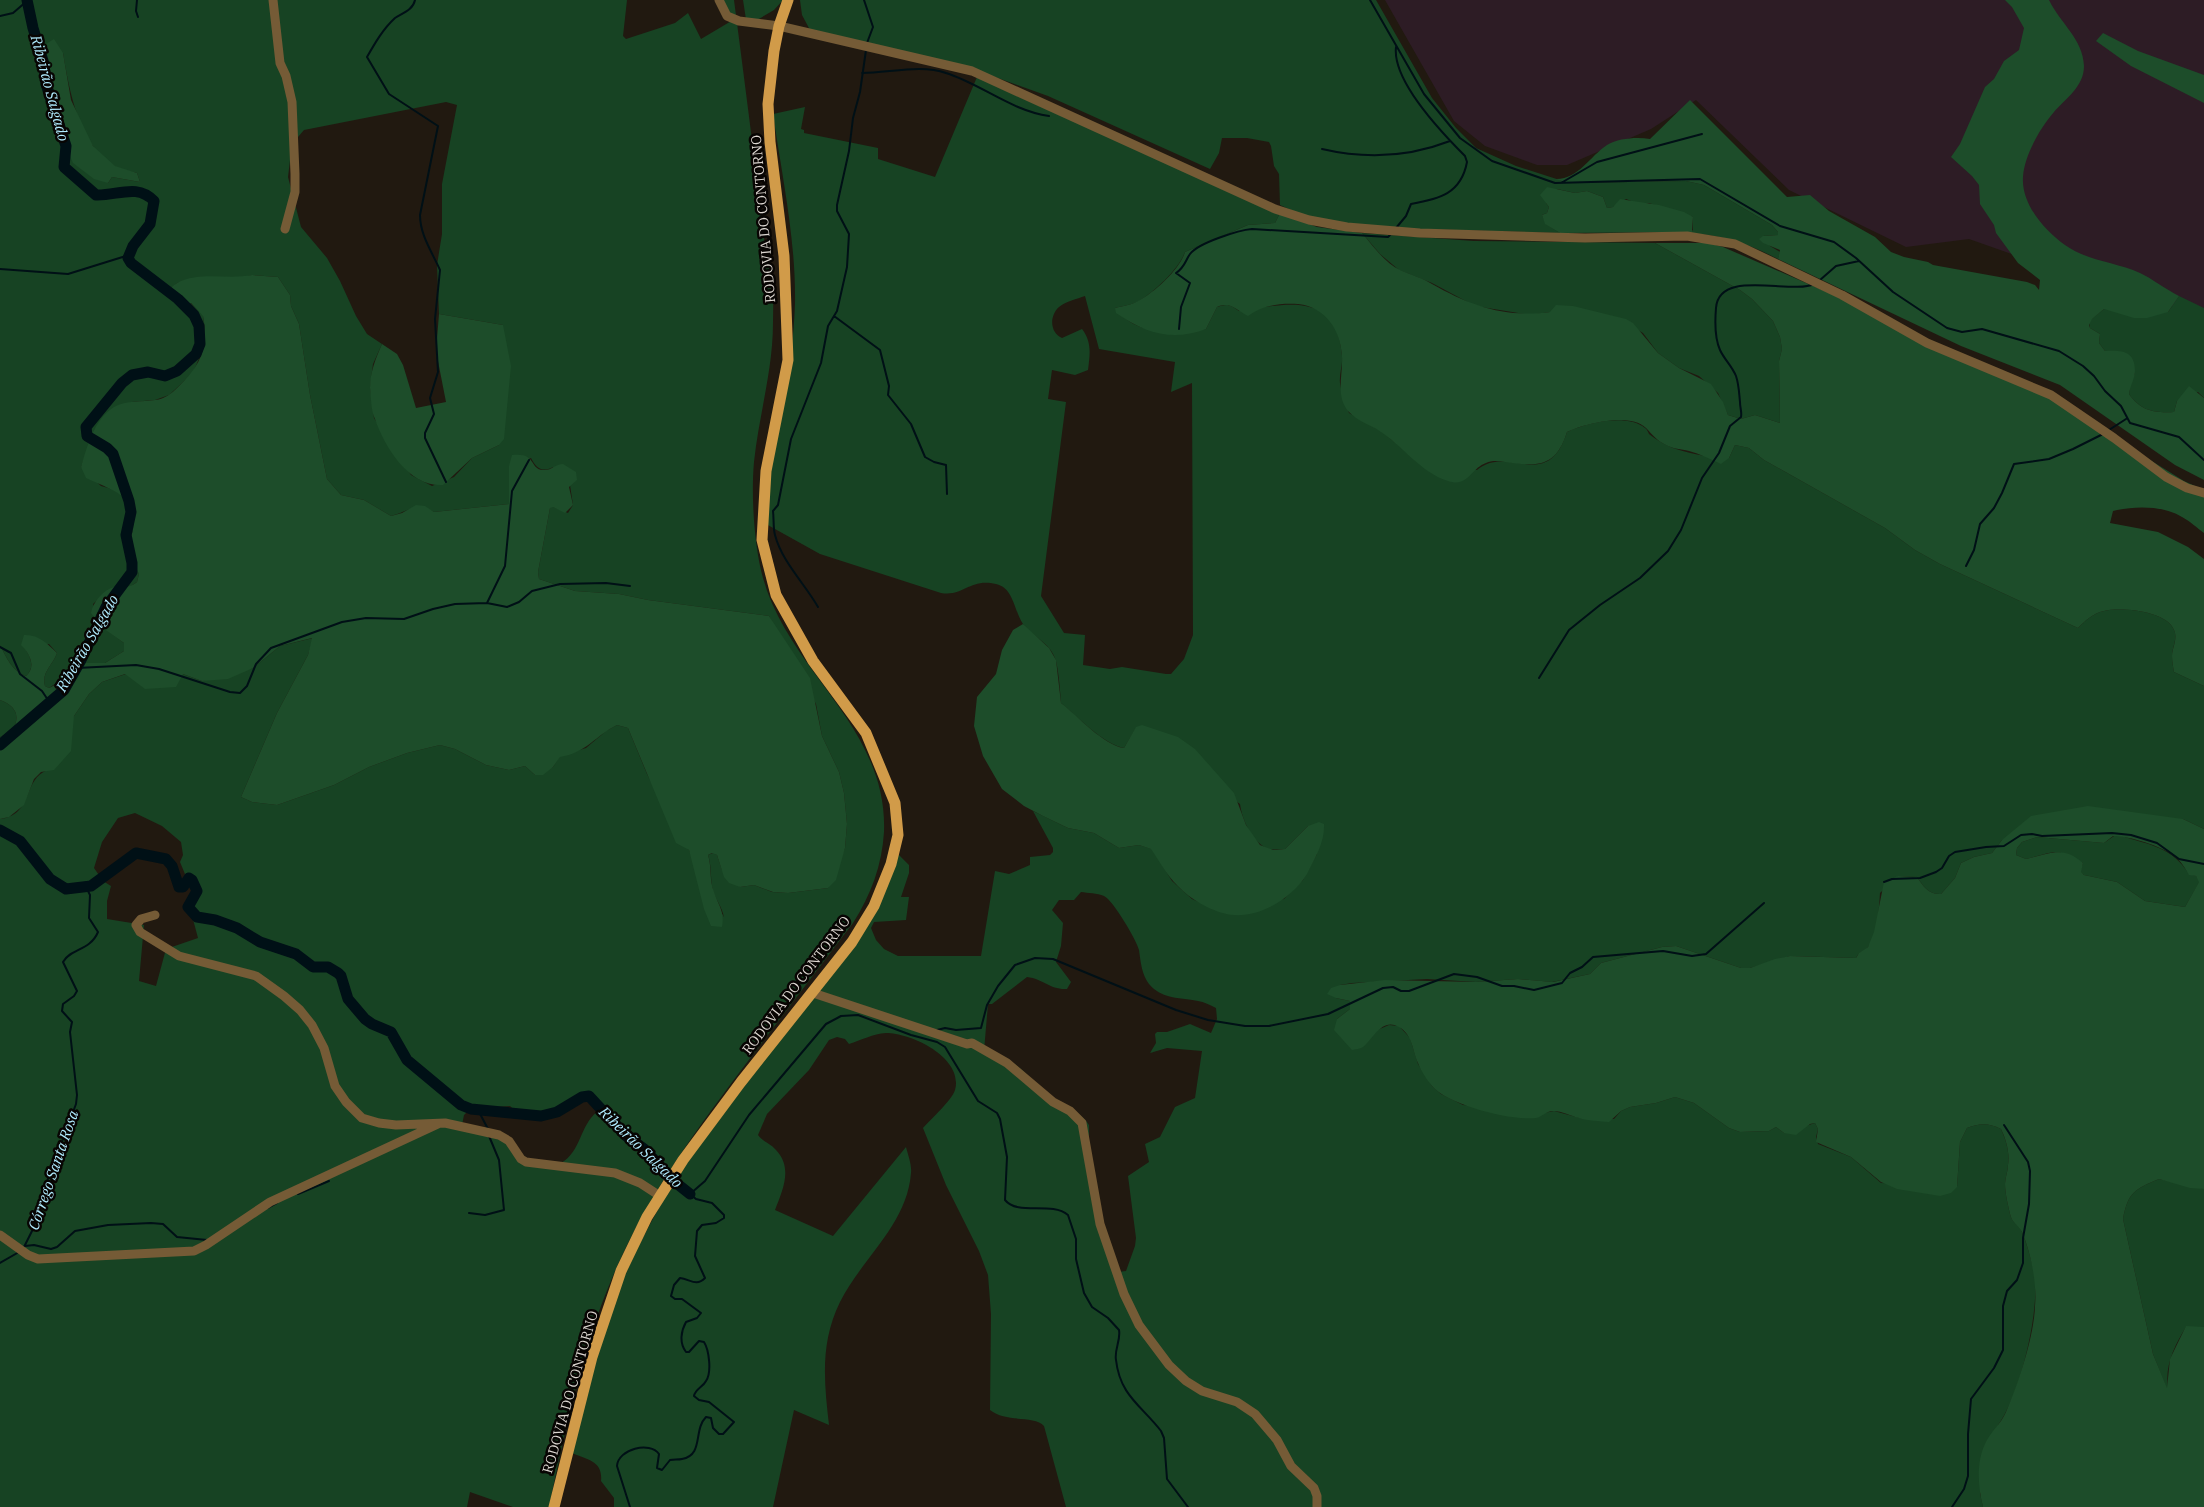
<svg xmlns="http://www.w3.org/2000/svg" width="2204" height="1507" font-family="'IBM Plex Serif',serif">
  <rect width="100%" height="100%" fill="#211910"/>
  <path fill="#2d1c25" d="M1385,0H2204V314L2131,296L1969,239L1906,247L1789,190L1696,100L1651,129L1567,165H1537L1485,146L1454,121Z"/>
  <path fill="#174323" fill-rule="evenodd" d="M0,0H627L623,36L626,39L675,23L688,13L701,39L733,20L718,0H734C744,77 754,154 763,231C765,249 770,266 772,284C774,296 773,310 773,323C773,370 759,415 754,462C751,495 754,546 763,578C789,672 888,727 884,832C882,865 871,895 853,923C818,969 783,1015 748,1061C693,1134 642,1203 608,1288C579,1359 565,1433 549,1507H513L470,1492L467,1507H0V819C34,815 22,779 48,770L74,716L89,694L102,682L126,674H183L202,681L253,668L280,646L313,638L308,655L277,713L241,797L252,802L277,805L334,785L369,767L407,753L440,745L455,749L486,765L509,770L525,766L535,775L553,767L560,756L586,748L606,731L617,725L628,728L647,774L683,845L689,850L694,863L724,917C722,907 716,900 713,891C710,879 712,867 708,855L713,853L717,855L722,870L740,887L754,885L772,892L788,893L828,888L845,848L847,824L844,793L839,772L822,736L816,704L769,616L648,600L619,594L575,591L539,579L538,572L550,508L551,506L568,513L573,505L570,485L553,467C542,473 536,468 531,458L509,466V504L434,512C415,501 408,512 391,516L364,500L341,495L327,479L310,395L299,324L291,306L290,295L278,277L252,275L240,278L204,277L177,283L165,293L190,303L203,315L206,341L193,373L169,395L155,400L132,402L95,429L81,467L101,486L112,489L124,496L132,508L134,527L128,544L139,574L137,582L130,587C114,585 104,594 93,604L100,625L124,643V651L105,663L94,664L65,677L49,688L45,686C41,672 53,665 57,653L49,644L23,646C30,655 36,667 26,676C11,670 7,658 0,645ZM63,53C69,90 79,145 114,166C120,170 130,171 137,173L140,182L112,177L108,183L66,147C65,121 59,96 47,73ZM446,102L457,105L442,184V234L437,265L439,314L503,325L499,445L472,458L454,477L432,486L411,475L374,418L370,387L373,364L382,344L367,334L356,316L340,281L327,258L301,227L288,177L292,144L304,130ZM135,813L162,826L181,842L183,855L180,862L194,896L190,908L198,938L166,949L156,986L139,981L144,925L107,919V901L111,886L103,881L94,868L102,842L118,818ZM587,1092L602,1103V1113L597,1112C580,1125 581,1152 561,1163L525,1159L509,1138L462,1125L464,1115L470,1109L510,1106C521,1118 544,1112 559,1107C569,1103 575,1094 587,1092Z
    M743,0H783L774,10L747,26Z
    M800,0H1376L1432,98L1456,128L1476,148L1516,166L1569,183L1686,181L1704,185L1772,225L1778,232V235L1763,236L1770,246L1780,252L1778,259C1749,244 1722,235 1689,233L1693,230V217L1649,203L1639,204L1626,199L1613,207L1607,208L1603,197L1587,191L1575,193L1557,189L1546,203L1549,207L1547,213L1542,215L1546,224L1560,233L1352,227L1304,216L1280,205L1279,174L1274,166L1271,146L1269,142L1247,138H1222L1219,153L1210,169L1048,96L981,72L810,30L802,15Z
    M977,77L1280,213L1275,223L1248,225L1185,252C1179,269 1155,291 1139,301C1132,305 1122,306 1115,308C1138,338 1172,331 1206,329L1217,307C1227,303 1231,305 1239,311C1286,304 1337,290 1342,356C1343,365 1339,374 1340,383C1341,393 1346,403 1349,413L1381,431L1415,459L1477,470C1508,443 1547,494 1567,432C1586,423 1627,413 1645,428C1647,429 1648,432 1649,434C1655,439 1669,447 1676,449C1694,455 1711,457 1729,458L1735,445L1749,448L1764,460L1885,528L1915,550L1940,564L2078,628C2085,621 2093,613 2104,611C2121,607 2167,611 2174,630C2178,638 2172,648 2172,656C2172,661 2173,667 2174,672L2204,686V829L2183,819L2002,840L1992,853L1974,857L1961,863L1955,878L1941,894C1929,895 1923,886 1917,877L1898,876L1880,893C1879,908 1878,935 1868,947C1864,952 1859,951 1856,958L1790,956L1750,968H1741L1676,946L1662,947L1601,963L1590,974L1552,982L1518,979L1476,982L1427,979L1352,983L1340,985L1336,998L1350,1001V1009L1337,1019L1362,1047L1375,1031L1389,1025L1399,1026L1410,1038L1418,1064L1432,1086L1441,1094L1463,1105L1544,1113L1554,1111L1580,1118L1614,1119L1621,1111L1630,1107L1656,1103L1675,1097L1694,1103L1729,1128L1740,1132L1769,1131L1776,1127L1784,1133L1815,1123L1818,1129L1816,1137L1818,1144L1851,1157L1881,1183L1957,1187L1960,1142L1967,1128C1981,1123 1988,1123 2001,1129C2006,1140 2010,1153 2008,1165C2008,1171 2005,1178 2005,1184C2005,1193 2008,1205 2010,1214C2012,1223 2019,1225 2022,1232C2027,1244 2031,1259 2034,1272C2041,1308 2020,1396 1998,1425L1980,1493L1983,1507H1066L1044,1426C1035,1415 1006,1423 990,1410L991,1314L988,1275L979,1251L946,1185L923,1128C931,1119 952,1100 955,1090C964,1058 912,1033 886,1033C873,1034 861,1040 849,1044L845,1039L837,1037L829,1040L809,1070L767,1114L758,1135C763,1142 770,1143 776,1150C793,1168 783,1189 775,1210L833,1236L906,1147C908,1155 912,1165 911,1173C907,1225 862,1258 840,1302C820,1343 824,1381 829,1425L794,1410L773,1507H614V1498L601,1481C603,1461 588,1460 572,1453C577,1428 581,1402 588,1378C607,1305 641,1236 680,1172L862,929L892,854L899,855L909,865V873L901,897H909L906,920L874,922L871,928L876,940L884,949L898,956H981L995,871L1009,874L1030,865V857L1050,855L1053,852V848L1033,811L1068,828L1094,833L1119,848L1139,845L1152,849L1172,881L1192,899L1214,909L1284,899L1303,880L1317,854L1308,826L1285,849C1280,849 1274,850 1269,849C1253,844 1242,820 1240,804L1136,728L1124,748C1103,744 1078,717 1061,703C1060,690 1059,674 1056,661C1051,643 1033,637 1023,624C1014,611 1014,588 996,584C969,578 964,597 941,593L820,554L766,524V499C777,435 793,369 795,303C796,240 782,176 773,114L805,107L801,129L804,130V133L878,148V159L935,177ZM1085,296L1099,349L1175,362L1171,392L1192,383L1193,635L1184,659L1171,674H1166L1122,667L1110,669L1083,665L1085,635L1064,633L1041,596L1066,402L1048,399L1052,370L1075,375L1088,370C1090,354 1092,342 1082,329L1062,338C1050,333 1049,316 1059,307C1066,301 1077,299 1085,296ZM1081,892C1088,893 1097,893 1104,896C1113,900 1137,941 1139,950C1141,964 1142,979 1154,989C1166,999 1184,998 1198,1001C1204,1002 1210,1005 1216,1008L1217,1019L1211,1033L1190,1024L1167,1032H1157L1155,1034L1156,1043L1150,1053L1167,1048L1202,1051L1195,1098L1175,1107L1160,1137L1145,1144L1149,1162L1128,1176L1136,1238L1135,1246L1126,1271L1118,1272L1089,1183V1125C1079,1108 1060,1110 1047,1099C1041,1094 1037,1086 1032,1080C1018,1064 1005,1056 984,1051L988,1004H992L1027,977C1044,979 1050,990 1067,989L1071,982L1056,962L1061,946L1063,923L1052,910L1059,900H1074Z
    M1362,233L1474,241L1655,243L1740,290L1752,299L1773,321L1780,337L1782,349L1779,361L1780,423L1755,415L1741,419L1728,415L1718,393L1699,376L1679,368L1658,353L1643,333L1615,317L1592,312H1550L1530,315L1475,306L1432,283L1399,270L1380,254Z
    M2179,296L2204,308V398L2198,392L2177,401L2174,412C2154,413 2141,411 2129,394L2130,384L2135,373L2105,351L2099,343L2100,334L2090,328L2089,321L2104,309L2168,312Z
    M0,700C16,706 21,716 12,731L0,737Z
    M2114,836H2121C2150,845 2172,847 2189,874L2196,876L2200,881L2185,907L2145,901L2117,882L2084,875L2080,872L2083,863C2054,847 2056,852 2026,859L2016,855L2017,848L2022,842L2037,837L2104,843Z
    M2159,1179L2204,1189V1327H2186C2173,1348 2162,1371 2170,1397L2153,1354L2123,1219C2128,1192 2135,1189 2159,1179Z"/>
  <path fill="#1d4d2a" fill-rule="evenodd" d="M2005,0H2049C2060,23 2083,39 2084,66C2084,87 2065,99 2054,112C2040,128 2024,156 2023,177C2021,204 2045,231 2065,245C2087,261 2116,262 2140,273C2151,278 2167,290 2179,296L2168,312L2147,318H2134L2104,309L2092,319L2089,325L2090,328L2100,334L2099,343L2105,351C2121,350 2135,350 2135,371C2135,378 2130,386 2129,394C2141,411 2154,413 2174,412L2177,401L2189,386L2204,398V480L2175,465L2060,385L1961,346L1778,259L1780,250L1763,243L1759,239L1763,236L1778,235V232L1772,225L1704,185L1686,181L1569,183L1555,179C1578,180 1590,156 1607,145C1619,138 1637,137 1650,139L1690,100L1787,197L1810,195L1829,211L1875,237L1891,252L1904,257L1928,262L1933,265L2027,282L2035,285L2039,290L2040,280L2018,263L1996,233L1994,225L1980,204L1979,185L1972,176L1951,157L1960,144L1985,87L1994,79L2004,61L2019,50L2024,28L2012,7Z
    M2103,33L2138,51L2204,75V103L2131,66L2096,41Z
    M54,39L63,53L71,100L93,146L115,166L137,173L140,182L112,177L108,183L94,179L73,163L66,147L65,130L59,104L47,73L41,47Z
    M1547,187L1575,193L1587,191L1603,197L1607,208L1613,207L1620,199L1659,205L1684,212L1693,217L1692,232L1560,233L1545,224L1542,215L1547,213L1549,207L1540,195Z
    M1280,213L1317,227L1362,233C1373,246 1385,263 1400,270C1411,275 1423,278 1432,284C1471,306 1505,318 1550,312L1556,305L1573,306L1626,319L1633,323L1658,353L1679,368L1711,384L1723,402L1728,415L1741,419L1755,415L1780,423L1779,361L1782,349L1780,337L1773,321L1752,299L1740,290L1655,243H1708L1723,247L1836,296L1939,346L2019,379L2184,481L2204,490V533C2197,528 2190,521 2182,517C2163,505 2133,506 2113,511L2110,523L2158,532L2188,547L2204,559V686L2174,672C2173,667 2172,661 2172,656C2172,648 2178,639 2174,630C2167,611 2121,607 2104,611C2093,613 2085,621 2078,628L1940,564L1915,550L1885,528L1764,460L1749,448L1735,445L1729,458L1721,464C1710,459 1700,454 1689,451C1681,449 1673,449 1666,445C1657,441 1652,434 1646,428C1629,412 1585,424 1567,432C1556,467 1538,467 1505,462C1499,461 1492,460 1486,463C1471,468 1468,488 1448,481C1421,473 1402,445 1378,430C1370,425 1356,420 1349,412C1335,397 1343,375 1342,357C1341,331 1326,307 1298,304C1280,303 1263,305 1248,316C1236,310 1230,301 1217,307L1206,329C1172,342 1145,333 1116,313L1115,308C1122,306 1132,305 1138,301C1155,292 1180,269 1185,252L1248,225L1275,223Z
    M252,275L278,277L290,295L291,306L299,324L310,395L327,479L341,495L364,500L391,516L402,513L416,505L425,506L434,512L509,504V466L512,455C537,452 529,469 543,470C551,471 555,464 563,464L576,472L577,480L569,487L573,505L565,513L553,507L550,508L538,572L539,579L575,591L619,594L648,600L769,616L810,678L822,736L839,772L844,793L847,824L845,848L836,880L828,888L788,893L773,892L754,885L740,887L729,883L724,877L717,855L712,853L708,855C712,867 709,880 714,892C718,905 725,911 722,927L711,926L704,909L689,850L676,843L628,728L617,725C595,736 586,753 560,757L553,767L543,775H535L525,766L509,770L486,765L455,749L440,745L407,753L369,767L334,785L277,805L252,802L241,797L277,713L308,655L312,638L280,646L253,668L228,679L202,681L183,674L176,687L145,689L125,674L102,682L89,694L74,716L71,751L54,770L41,772L34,779L24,805L9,817L0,819V737L12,731C21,716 16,706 0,700V645C7,658 11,670 26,676C37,666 29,653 21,645L24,635C38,634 48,644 57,653C53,665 41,672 45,686L49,688L57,684L81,663H105L124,651V643L100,626L91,613C93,602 103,590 114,587C125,584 127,590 137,582L139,574L135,566L128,559C128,548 131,539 133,529C140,495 108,489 86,478L81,467C87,447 94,419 114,407C126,400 143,402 155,400C165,399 172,393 178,387C201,365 209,347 203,316L191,303L182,308L180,300L165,293C169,290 173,285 177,283C200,271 228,280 252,275Z
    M439,314L503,325L511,366L504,439L499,445L472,458L443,485C409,487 385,448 375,419C371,411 371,398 370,388C370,372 376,358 382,344L397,354L403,365L416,408L446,402L436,351Z
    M1023,624L1049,648L1056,660L1061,703C1078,716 1103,745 1124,748L1136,727L1142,725L1178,737L1195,749L1234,793L1246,825L1260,845L1273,850L1285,849L1308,826L1319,822L1324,824C1325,842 1315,858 1307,874C1293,897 1262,917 1234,915C1217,914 1195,902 1183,891C1169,879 1161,864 1151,849L1139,845L1119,848L1094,833L1068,828L1043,816L1024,806L1002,789L983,756L974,726L977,697L996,674L1002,650L1013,630Z
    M2088,806L2183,819L2204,829V1189L2190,1188L2159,1179C2135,1189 2128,1192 2123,1219L2153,1354L2167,1388L2170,1359L2186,1326L2204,1327V1507H1983C1978,1487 1976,1463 1985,1444C1990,1432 2001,1424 2006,1412C2018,1384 2034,1337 2035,1306C2037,1284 2031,1253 2022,1232C2018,1225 2012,1223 2010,1214C2008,1205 2005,1193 2005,1184C2005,1178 2008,1171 2008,1165C2010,1153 2006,1139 2001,1129C1988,1123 1981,1123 1967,1128L1960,1142L1957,1187L1951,1193L1940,1196L1897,1189L1881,1182L1851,1157L1816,1142L1818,1129L1815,1123L1810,1124L1796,1135L1784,1133L1776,1127L1769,1131L1740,1132L1729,1128L1694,1103L1675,1097L1656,1103L1630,1107L1621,1111L1609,1122C1599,1121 1588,1121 1579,1118C1571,1116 1562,1111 1553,1111C1546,1111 1542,1117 1536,1118C1511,1121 1448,1105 1432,1086C1427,1080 1421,1071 1418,1063C1412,1050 1413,1035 1399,1027C1382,1017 1373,1039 1363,1047C1360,1049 1355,1049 1352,1050L1334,1030L1337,1019L1350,1009V1001L1336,998L1327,994L1331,988L1340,985L1385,980L1476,982L1518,979L1553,982L1590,974L1601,963L1662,947L1676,946L1741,968H1750L1775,959L1790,956L1856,958L1859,953L1868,947L1874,932L1884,882L1898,876L1917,877C1923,886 1929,895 1941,894L1955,878L1961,863L1974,857L1992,853L2002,840L2031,816ZM2113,836C2129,836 2162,846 2174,856C2181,861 2185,868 2189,875L2196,876L2199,882L2185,907L2145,901L2117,882L2084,875L2081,872L2083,863C2063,845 2049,854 2026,859L2016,855L2017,848L2022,842L2037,837L2104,843Z"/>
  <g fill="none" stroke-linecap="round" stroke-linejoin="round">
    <path stroke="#001016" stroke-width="2" d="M137,0L136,11L138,17
      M415,0C413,10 403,13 395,18C383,29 375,43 367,57L389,94L438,126L420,215C420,235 432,252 440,270L435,319L438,372L430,398L434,414L425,433V438L446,482
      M864,0L873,27L867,43
      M1370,0L1424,94L1460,138L1492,161L1555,183L1700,179L1780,226L1834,242L1856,258L1893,292L1947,328L1962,332L1982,329L2059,351L2083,366L2094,376L2105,391L2121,406L2130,423L2179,437L2204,460
      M0,16L13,13L27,1
      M862,73C889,73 921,64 946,73C981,84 1012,111 1049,116
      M1322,149C1365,159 1409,157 1450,141
      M1561,183L1597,162L1702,134
      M1396,228L1406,216L1411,204C1439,199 1461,194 1467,162L1465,156C1442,133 1392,81 1396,47
      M0,269L68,274L129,255
      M1820,280L1836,266L1859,261
      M834,316L880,350L889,386L888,395L911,424L925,457L934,462L946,465L947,494
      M1179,329L1181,307L1190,283L1176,273C1185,267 1185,261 1190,254C1198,243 1239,230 1252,229L1388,237L1391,234
      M2109,430L2126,419
      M1966,566L1974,550L1980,524L1994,508L2002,493L2014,464L2049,459L2073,449L2103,434
      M487,603L505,566L512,491L529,460
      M818,607C805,584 782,562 775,535C773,528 774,519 773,511L778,505L791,439L821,363L828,326L837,311L847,267L849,234L837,211V205L849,151L853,118L860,92L866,50
      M0,647L11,653L20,674L42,691L50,703
      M77,668L136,665L159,669L230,692L240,693L247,686L256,664L271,648L342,622L366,618L404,619L433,609L455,604L487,603L507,607L519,602L532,591L560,584L606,583L630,586
      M1539,678L1569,630L1600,605L1640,578L1668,551L1681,530L1702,478L1719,453L1730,426L1741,417C1742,412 1740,408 1740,402C1739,393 1739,385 1736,376C1732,366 1724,359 1720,350C1715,339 1715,320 1716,308C1719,268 1791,295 1814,284
      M1884,882L1892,879L1920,878L1936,872L1942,868L1949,856L1955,852L1986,847L2004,846L2021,835L2032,834L2042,836L2112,833L2131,835L2157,843L2179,859L2204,864
      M937,1030L945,1028L956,1030L981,1028L987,1005L998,986L1015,965L1035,958L1053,959L1176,1010L1208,1020L1245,1026H1269L1328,1014L1383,988L1393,987L1401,991H1409L1454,974L1477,977L1502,986H1514L1534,990L1562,983L1570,973L1582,967L1593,957L1663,951L1692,956L1706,954L1764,903
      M478,1110L488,1129
      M298,1194L329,1181
      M268,1208L277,1203
      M469,1213L485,1215L504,1210L499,1160L489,1136
      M25,1246L34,1245L51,1249L57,1247L75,1231L108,1225L151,1223L163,1224L177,1237L207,1240
      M24,1247L33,1229L46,1184L76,1104L77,1095L70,1032L72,1022L62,1011L63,1004L74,996L77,991L63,962C71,948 90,951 98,932L89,918L90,895L86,887
      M0,1263L19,1252
      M630,1507L617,1466C618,1449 650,1441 659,1454L657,1468L662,1470L670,1460C674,1459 678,1460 682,1459C704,1455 693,1430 706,1417L711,1418L713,1428L719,1434H723L734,1422L709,1402L699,1400L694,1396C695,1389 703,1387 706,1381C712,1372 709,1350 704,1342L699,1341L689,1352H686C679,1343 681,1331 686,1322L697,1318L701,1313L682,1299H675L671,1296L674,1285L680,1278C690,1279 696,1287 705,1278L695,1256L697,1231L702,1225L716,1223L724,1218V1215L712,1203L696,1199L690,1194L705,1181L749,1115L826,1024L841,1016L858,1015L911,1035L937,1042L945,1047L978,1101L997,1113L1000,1119L1007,1157L1005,1200C1018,1216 1051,1201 1068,1215L1076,1239V1259L1084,1293L1092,1307L1108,1318L1119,1330C1121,1340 1114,1350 1116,1360C1120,1396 1142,1406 1161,1431L1164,1438L1167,1479L1188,1507
      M1952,1507L1964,1489L1968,1476V1434L1971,1399L1994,1368L2003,1350V1306L2007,1291L2017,1280L2023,1263V1238L2029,1204L2030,1171L2028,1162L2004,1125"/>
    <path stroke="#001016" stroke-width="11" d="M0,745L64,690L81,660L106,607L132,572V563L126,535L131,512L129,501L113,454L107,448L87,436L86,427L122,383L132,375L148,372L165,376L177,371L196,354L200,344L199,326L194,315L178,299L131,263L128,258L133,246L150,224L154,201C137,183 117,196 96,195L64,167L66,146L46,84L44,64L33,28L27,0
      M0,830L20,841L50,879L66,889L91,886L136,853L166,859L172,866L179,887H183L189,878L192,880L197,891L188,907L197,917L215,920L237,928L260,942L296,954L313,967H328L338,973L341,976L348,999L365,1019L372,1024L391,1032L407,1060L461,1105L471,1109L541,1116L557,1112L582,1097L589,1096L625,1135L644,1149L675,1182L690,1194"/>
    <path stroke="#755b36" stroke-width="9" d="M273,0L280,63L286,76L292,102L295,174V192L285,229
      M719,0L727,16L739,21L779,26L972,71L1275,209L1309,220L1347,227L1420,233L1585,238L1687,236L1735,244L1842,295L1927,343L2051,395L2114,438L2166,477L2187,488L2204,493
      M155,915L141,919L136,925L140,932L179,956L256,976L284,996L300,1010L312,1025L324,1048L335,1086L346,1102L362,1118L379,1123L396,1125L445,1123L499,1135L509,1141L521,1159L526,1162L615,1173L640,1183L660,1196
      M813,993L967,1044L972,1043L1007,1063L1053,1102L1070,1111L1082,1123L1100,1224L1124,1294L1139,1325L1169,1365L1186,1381L1202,1391L1237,1402L1255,1414L1277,1440L1291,1466L1314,1488L1317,1496V1507
      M0,1235L28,1255L38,1259L194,1251L206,1245L270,1202L438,1124"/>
    <path stroke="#d19b49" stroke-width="11" d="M554,1507L592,1357L621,1271L647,1217L683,1160L741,1082L852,942L874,906L891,864L898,835L895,803L866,733L813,661L776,595L762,540L766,471L788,360L784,256L770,142L768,104L774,51L779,26L788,0"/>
  </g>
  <g text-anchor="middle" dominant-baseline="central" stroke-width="5" stroke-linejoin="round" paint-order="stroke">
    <g font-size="14" fill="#ddd7d1" stroke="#080503">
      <text transform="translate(763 219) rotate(-95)">RODOVIA DO CONTORNO</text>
      <text transform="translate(796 985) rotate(-53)">RODOVIA DO CONTORNO</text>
      <text transform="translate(570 1392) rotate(-74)">RODOVIA DO CONTORNO</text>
    </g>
    <g font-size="15" font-style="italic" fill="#b0ecff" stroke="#080503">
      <text transform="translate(50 88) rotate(75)">Ribeirão Salgado</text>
      <text transform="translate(87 643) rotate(-60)">Ribeirão Salgado</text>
      <text transform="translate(641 1147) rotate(44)">Ribeirão Salgado</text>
      <text transform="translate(53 1170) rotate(-71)">Córrego Santa Rosa</text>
    </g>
  </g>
</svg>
